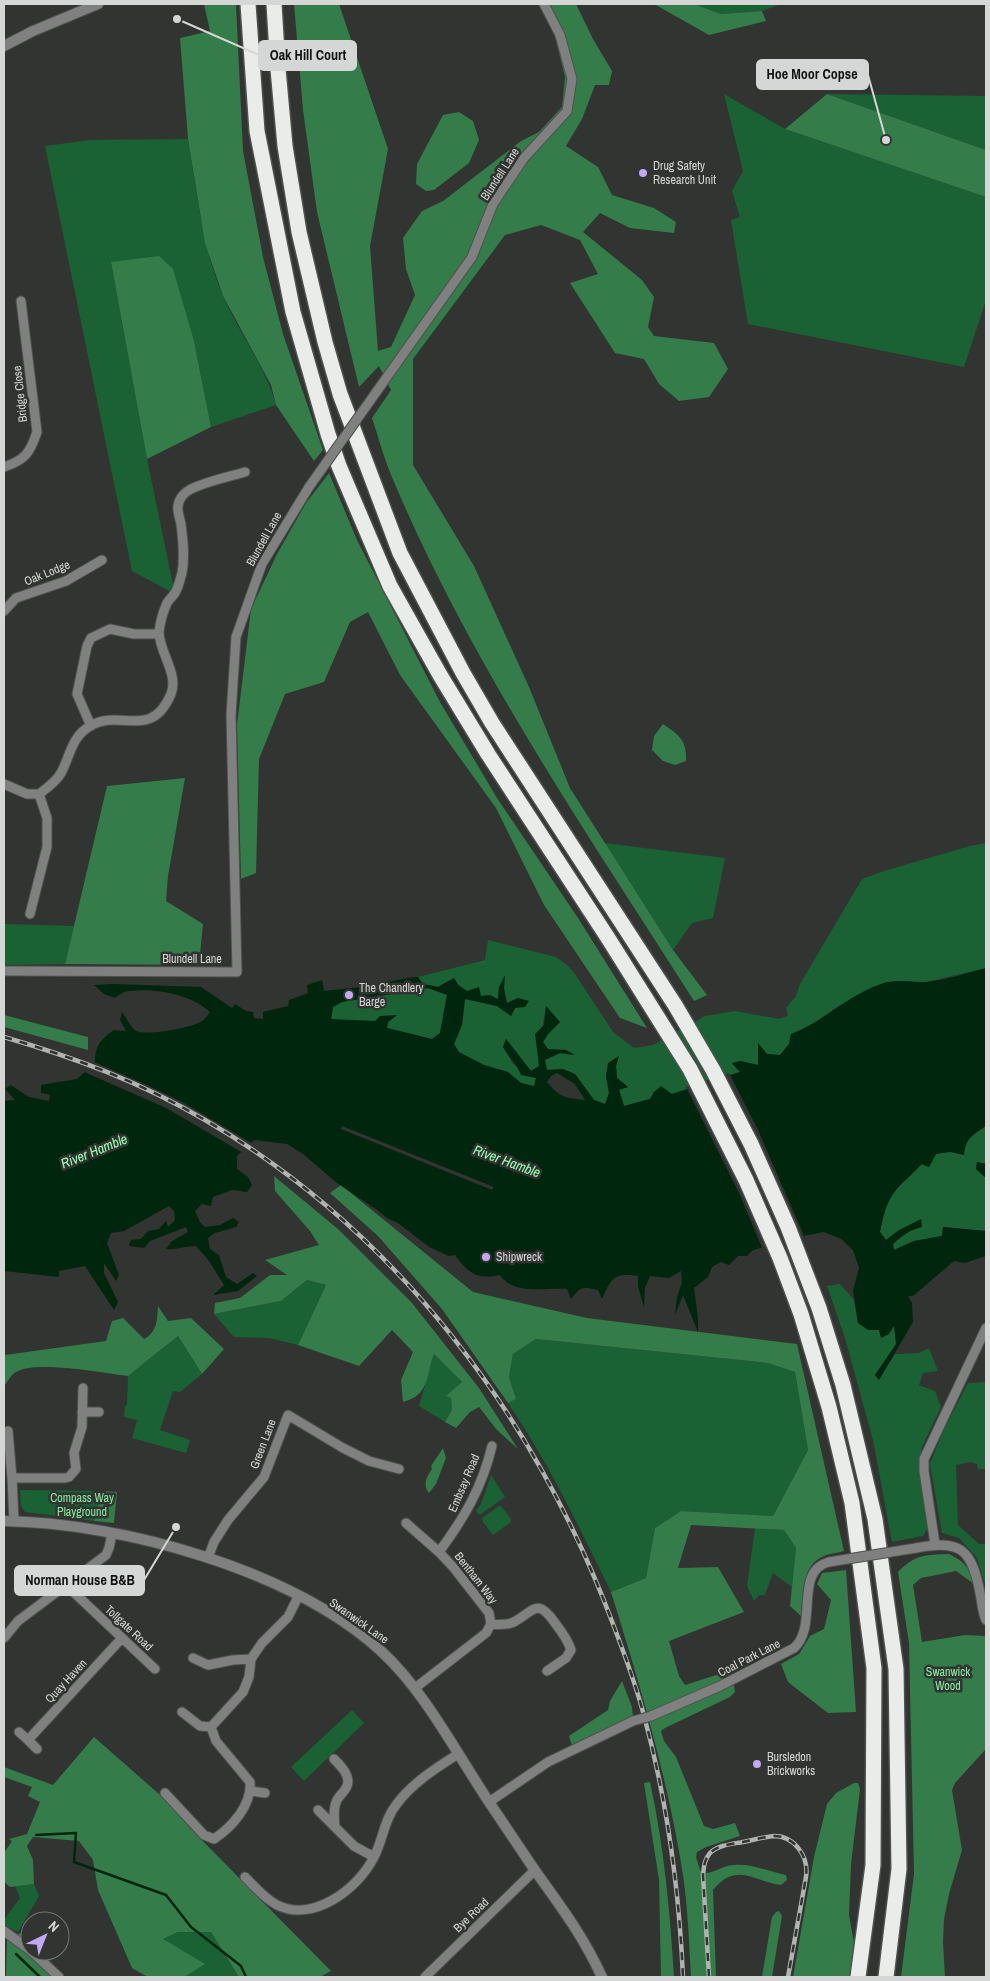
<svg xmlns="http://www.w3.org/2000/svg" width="990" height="1981" font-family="'Archivo Narrow',sans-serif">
  <rect width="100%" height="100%" fill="#313431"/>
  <path fill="#1a6234" d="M694,4H781L762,11L721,14Z
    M724,94L785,129L986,197V300L964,367L748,324L731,220L740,217L732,191L743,171Z
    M827,94L986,96V150Z
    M188,139C197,192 202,246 223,296C239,333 265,366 276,405L211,427L194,341L111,262L147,459L175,594L132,571L45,146L90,140Z
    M604,843L725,858L713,918L692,923L673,950Z
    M986,843V968L926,982L903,981L840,1005L806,1029L791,1034L789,1044L780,1055L767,1054L758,1044V1065L740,1061L732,1064L740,1072L672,1094L654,1092L650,1099L624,1106L619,1089L628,1087L617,1078L616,1066L618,1056L606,1076L609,1093L605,1104L594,1100L575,1074L563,1069L547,1070L544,1060L560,1053L573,1055L566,1050H548L543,1042L548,1034L560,1022L546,1007L538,1051L539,1066L531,1071L506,1039L503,1047L513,1064L536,1078L534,1087L521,1083L508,1072L484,1065L459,1053L454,1044L462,1025L465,999L497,1006L511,1016L515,1008L528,1001L518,998L507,1003L504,989L499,987L498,999C482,997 463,994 454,978L438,987L423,984L418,977L485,960L488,940L556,957L567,965L575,974L613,1032L634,1048L653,1045L705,1016L735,1011L779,1019L788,1016L786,1008L796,996L800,984L862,879L884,871L970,846Z
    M4,924L74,926L65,964L4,965Z
    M428,988L447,995L440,1033L432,1039L387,1028L388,1022L396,1016L375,1021L331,1020L333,1007L342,1002Z
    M986,1126V1164L977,1162L976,1169L986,1178V1231L943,1227L942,1236L914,1241L894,1250L893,1244L911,1230L922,1227L899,1230L886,1240L880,1232C883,1218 885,1206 893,1194C900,1183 913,1174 922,1164L929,1167L936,1154C962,1149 966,1139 986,1126Z
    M307,1280L326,1285L298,1345L269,1338L234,1337L214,1314L281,1301Z
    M840,1284L854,1300L858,1323L894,1325L897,1344L875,1375L879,1379L895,1354L919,1353L929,1348L938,1371L923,1373L919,1385L935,1391L941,1407L922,1447L920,1461L928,1528L923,1536L892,1542L873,1440L845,1338L827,1286Z
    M178,1336L202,1374L180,1392L173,1391L160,1430L190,1440L186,1453L132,1438L137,1420L124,1417L125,1406L127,1405L128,1376Z
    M536,1339L768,1363L795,1372L808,1450L773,1516L681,1511L655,1528L646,1578L611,1592C579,1527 549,1463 508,1403L516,1399L509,1377L513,1354Z
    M434,1354L462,1382L447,1396L451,1398L452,1410L445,1422L419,1406Z
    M986,1382V1469H978L977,1464L970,1462L956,1465L958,1525L979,1544H986V1588L977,1558L959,1538L942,1533L930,1464L942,1433L968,1383Z
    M491,1475L505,1497L481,1514H478L476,1511L481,1504Z
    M20,1490L102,1491L94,1521L25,1512L21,1506Z
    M499,1506H501L511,1519V1522L493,1535L483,1522L482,1518Z
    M755,1528L784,1530L796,1548L792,1587L773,1573L765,1595H759L754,1601L747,1586Z
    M352,1710L364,1723L304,1781L291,1767Z
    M34,1884L39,1896L18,1932L4,1925V1920L20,1898L15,1886Z
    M178,1932H211L239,1977H184L162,1939Z"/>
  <path fill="#347c4a" d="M204,4H236L243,151L263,257L283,334L323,450L314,461L276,405L271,385L223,296L205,243L188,139L180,38L210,31Z
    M294,4H339L388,149L370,246L378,351L391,347L415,295L406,269L403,238L422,211L443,201L521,141L539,132L562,107L565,77L555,37L541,4H576L593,39L612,71L609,85H595L582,119L566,146L598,167L612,195L654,208L676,222L674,233L630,228L600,213L583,232L642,280L654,297L648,327L654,336L714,343L728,369L709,397L679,401L659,384L644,359L615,353L570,283L598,274L580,240L541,225L505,235L413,359V465L474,566L529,687L570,788L673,950L707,995L694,1001C587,833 472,666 394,482C385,462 379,439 372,418L391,390L379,366L359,387L317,212L303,110Z
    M654,4H694L721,14L762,11L766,21L709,35Z
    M827,94L986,150V197L785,129Z
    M459,112L473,121L479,140L469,163L434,190L426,191L416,184L417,164L443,115Z
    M159,256L173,269L194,341L211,427L147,459L111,262Z
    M329,473L357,540L440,702L497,798L578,918L647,1028L620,1018L544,905L496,808L400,675L368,612L350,622L324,682L285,694L259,759L256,873L241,879L237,725L251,609L277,554L306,503Z
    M663,724C679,735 687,740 686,761L675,765L663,761L652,750L654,736Z
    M185,778L168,876L166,901L203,924L199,965L65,964L107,786Z
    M4,1015L88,1037V1050L4,1027Z
    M274,1176L338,1229L412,1303L479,1388L518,1449L497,1430L479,1407L470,1412L456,1428L445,1422L452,1410L451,1398L446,1396L462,1382L434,1354C426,1375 430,1395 403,1402L401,1380L413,1352L392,1330L359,1366L298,1345L326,1285L307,1280L281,1301L214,1314L215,1303L240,1298L270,1275H287L265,1260L319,1245L310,1231L275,1191Z
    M341,1185L473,1292L587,1318L797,1344L844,1551C838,1553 830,1553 824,1556C801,1565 803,1595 801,1616L790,1606L796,1548L784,1530L691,1525L678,1568L718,1567L744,1612L669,1641L679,1676L685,1685L735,1669H744L733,1679L735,1692L730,1697L665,1728L661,1731L664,1741L676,1757L704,1826L713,1829L735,1823L740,1836L706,1847L697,1852L696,1857L700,1870L703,1873C714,1874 723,1865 734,1865C751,1863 770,1872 786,1875L787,1880L781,1885C754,1882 737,1861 713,1890L716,1977H691C689,1943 688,1909 683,1875C668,1779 640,1685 611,1592L646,1578L655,1528L681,1511L773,1516L808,1450L795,1372L768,1363L536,1339L513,1354L509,1377L516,1399L508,1403L442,1309L378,1236L330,1193Z
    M158,1306L168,1321L191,1318L224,1349L202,1374L178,1336L128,1376C104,1373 35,1360 16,1372C10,1375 8,1382 4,1386L5,1355L106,1341L112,1321L123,1318L144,1339C157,1332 157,1321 158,1306Z
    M443,1448L446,1458L436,1484L429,1493C422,1485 427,1476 432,1469L431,1466Z
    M102,1491L117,1492L114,1523L94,1521Z
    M949,1554C965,1562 969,1567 974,1584L956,1571L921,1578L913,1585L922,1642L965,1635L986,1636V1749L955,1783L952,1790L962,1850L949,1894L944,1919L943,1942L945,1977H901L914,1874L909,1643L898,1572C916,1554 924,1555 949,1554Z
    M846,1570L856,1712L828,1713L788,1682L781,1664L799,1654L810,1636L824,1629L831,1600L817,1584L822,1573Z
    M622,1681L632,1707L633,1718L572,1746L569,1736L608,1710L610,1701Z
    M94,1737L167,1801L190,1828L331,1971L320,1977H239L211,1932H178L163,1939L205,1964L184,1977H148L132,1968L98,1890L93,1860L79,1841L33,1837L27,1846L33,1860L34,1884L10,1887L4,1882V1853L12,1841L9,1839L27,1834L40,1802L28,1796L32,1787L4,1777V1767L53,1785Z
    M650,1782C664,1846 670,1911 674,1977H661L659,1880L644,1783Z
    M854,1783H858L860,1789L851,1864L849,1915L854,1943L850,1977H793L814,1857L827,1804L836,1793Z
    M779,1911L782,1916L772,1977H762L772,1917L776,1912Z
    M4,1929L18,1934L26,1932L30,1935V1951H46L48,1958L63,1977H6L7,1938L4,1937Z"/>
  <path fill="#00260d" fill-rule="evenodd" d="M986,968V1126C972,1135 966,1138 964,1155L950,1152L936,1154L929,1167L921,1164C913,1175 900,1183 893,1194C885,1206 883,1218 880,1232L886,1240L899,1230L921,1219L922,1227C910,1230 902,1235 893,1244L894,1250L914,1241L942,1236L943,1227L986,1231V1256L965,1263L954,1261L913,1296H908L912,1303L913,1322L879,1380L875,1375L896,1344L894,1326L889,1334L881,1338L879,1330H868L858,1323L853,1291L859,1268L853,1250L841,1239L824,1232L808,1235L753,1250L747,1256H738L729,1265L721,1262L712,1267L708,1277L694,1288L698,1318V1332L683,1295L675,1315L677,1297L682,1282L681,1271L669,1278L650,1276L645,1288L644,1308L638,1286V1276C614,1273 612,1277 602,1299L598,1290C583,1286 581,1286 571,1299L567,1289C545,1287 514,1296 500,1275C477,1280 468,1273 455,1255L449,1256L429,1247L398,1223L387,1218L376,1209L337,1183L303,1154L287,1144L254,1140L237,1156V1169L248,1177L252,1185L247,1192L232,1190L213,1197L211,1206L202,1204L195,1211L200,1222L205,1227L220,1225L233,1218L239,1222L236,1227L215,1233L208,1238L210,1249L219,1255L226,1277L237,1284L253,1273L257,1276L238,1291L213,1295L224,1285L209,1261L196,1246C185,1246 176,1250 166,1249L172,1241L188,1232L186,1227L150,1241L144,1248L129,1246L131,1240L141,1239L148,1231L159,1229L166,1221L168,1227L175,1220L174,1211L169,1206L124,1231L111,1233L107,1243L119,1275L116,1281L104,1263V1273L118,1302L114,1310L85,1266L59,1271V1277L4,1271V1101L15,1100L5,1089L11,1085L29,1097L49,1101L50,1095L41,1093V1085L77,1079L95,1063C95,1046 100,1040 114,1030L126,1031L120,1020L122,1012C127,1018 130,1027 136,1031C146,1036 193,1028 202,1021C205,1019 208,1015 210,1012C191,994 155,988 129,991C124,991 119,995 115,998L104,994L94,985L113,984L201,987L232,1008L235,1004L246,1011L253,1012L254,1018L263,1019V1012L288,1006L289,1000L308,993L307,985L322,980L324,991L361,987L366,989C384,983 400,978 418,977L423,984L438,987L454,978L458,985L467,991L479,987L481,996L490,995L498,999L499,987L505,975L504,989L507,1003L518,998L529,1001L525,1007L515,1008L511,1016L497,1006L465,999L462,1025L454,1044L459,1052L484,1065L508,1072L521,1083L534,1086L536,1078L521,1075C518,1066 509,1057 503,1047L506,1039L531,1071L539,1066L535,1034L544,1025L546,1006L560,1022L548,1034L543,1042L548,1049L566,1050L575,1055L560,1053L545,1060L547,1070L563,1069L575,1074L594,1100L605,1104L609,1093L606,1076L608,1063L619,1056L616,1066L617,1078L628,1087L619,1090L624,1106L650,1099L654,1092L661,1086L672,1094L740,1072L732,1063L740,1061L758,1065V1043L767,1054L780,1055L789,1044L791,1034C823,1022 848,995 881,984C895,978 912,983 926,982C946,980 967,973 986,968ZM428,988L447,995L440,1033L432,1039L387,1028L388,1022L397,1015L380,1016L375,1021L331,1019L333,1007L342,1002ZM557,1073L575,1084L585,1100C566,1098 560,1098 547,1082L551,1076Z
    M977,1162L986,1164V1178L976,1169Z"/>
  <path fill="#313431" d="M92,1061L149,1086L184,1103L253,1144L243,1153L166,1108L82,1071Z
    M729,1073L758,1130L805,1238L763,1250L739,1193L686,1087Z
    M342,1126L494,1187L492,1190L341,1129Z"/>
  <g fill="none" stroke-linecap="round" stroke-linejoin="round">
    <path stroke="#00260d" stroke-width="2.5" d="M36,1835L76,1833L74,1862L166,1895L191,1927L241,1966L246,1977
      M16,1954L40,1977"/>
    <g stroke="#4f514f" stroke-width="11">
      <path id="minor" d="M377,391L472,257L493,204L524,158L567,111L572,79L560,35L544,4
        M4,467C25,460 30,453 37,432L21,301
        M4,611L16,598L66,581L102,560
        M91,726L77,694L87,646L91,638L110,629L134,634H159
        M4,784L27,794H39C47,788 56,782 61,773C70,757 71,737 90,726C121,708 151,741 171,694C179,674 159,652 159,632C160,623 163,612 167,603C169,599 174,596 176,591C179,586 180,579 182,573C185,557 183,540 181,524C180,519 177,511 178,506C179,498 185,492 191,489C208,481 228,477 245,472
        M30,914L47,847V818L39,794
        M4,971L237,972L231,715L236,637L262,564L309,487
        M82,1412H99
        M8,1431L12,1478
        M14,1521L12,1478H65L69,1477L76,1469L74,1453L82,1427L83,1388
        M406,1523L439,1552L454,1568L489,1613L491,1624L486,1633L415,1688
        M935,1544L924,1471V1459L986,1328
        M916,1548C960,1539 972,1549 980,1593C982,1602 982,1612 986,1620
        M439,1552C464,1518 482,1488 492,1446
        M208,1558L214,1542L228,1520L264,1477L288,1415L343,1448L369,1461L399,1469
        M66,1585L155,1669
        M491,1624C499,1625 507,1625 514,1622C534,1611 537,1597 555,1623C562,1632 568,1640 571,1650L566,1658L547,1671
        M4,1638L18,1621L106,1555L109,1548L112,1534
        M193,1658L208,1665L233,1660L251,1659
        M182,1712L200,1726L211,1727
        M651,1716L720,1686L794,1648C819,1626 793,1571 829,1562
        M19,1732L28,1740L122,1638
        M28,1740L37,1749
        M334,1759C341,1766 351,1776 347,1786C345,1791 340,1795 337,1800C333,1808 334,1818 335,1827
        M251,1791L265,1793
        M165,1793L204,1835L214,1839C232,1827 252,1805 250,1782L216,1741L211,1727L243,1692L249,1677L251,1659L262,1643L288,1617L298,1597
        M489,1802L548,1762L633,1721
        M318,1810L354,1846L374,1857
        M245,1877C255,1887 264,1898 277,1905C313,1923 358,1889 374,1857C383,1840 384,1820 396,1805C412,1783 436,1768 458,1754
        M4,1931L30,1950
        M31,1951L59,1977
        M425,1977L535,1870"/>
    </g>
    <g stroke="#4f514f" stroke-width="12">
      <path id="tertiary" d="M4,46L33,31L98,4
        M4,1521C123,1523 292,1570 381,1651C425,1691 458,1756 491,1805C506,1827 521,1850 536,1872C562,1908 583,1936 602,1977"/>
    </g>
    <g stroke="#4f514f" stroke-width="18">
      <path id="motorway" d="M248,4L257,131L293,312L328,434L339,466L390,586L440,675L488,754L608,938L690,1069L746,1180L780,1258L801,1314L829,1407L852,1503L874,1668L873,1865L858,1977
        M274,4L278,69L285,146L299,232L325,342L340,394L400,553L463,673L492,723L675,1005L713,1070L751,1144L788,1227L819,1308L843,1385L875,1519L896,1669L899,1869L886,1977"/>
    </g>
    <use href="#minor" stroke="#7f807f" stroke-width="9"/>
    <use href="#tertiary" stroke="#7f807f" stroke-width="10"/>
    <use href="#motorway" stroke="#e9ece9" stroke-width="15"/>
    <g stroke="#b1b3b1" stroke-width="4.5">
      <path id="rail" d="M4,1037C76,1058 140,1082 205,1120C397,1231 536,1418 613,1624C624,1653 635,1682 643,1712C667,1799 679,1888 683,1977
        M709,1977L703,1875C704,1867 704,1860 710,1853C718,1845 732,1844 743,1842C753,1840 764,1837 774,1836C795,1836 809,1857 806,1877L788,1977"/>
    </g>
    <use href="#rail" stroke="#313431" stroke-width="2.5" stroke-dasharray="8" stroke-linecap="butt"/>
    <g stroke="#4f514f" stroke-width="11" stroke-linecap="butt">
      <path id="minor-bridge" d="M309,487L377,391
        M829,1562L916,1548
        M633,1721L651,1716"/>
    </g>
    <use href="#minor-bridge" stroke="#7f807f" stroke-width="9"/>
  </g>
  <g fill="#c3a7f2" stroke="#313431" stroke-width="2">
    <circle cx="643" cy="173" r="5"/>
    <circle cx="349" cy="995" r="5"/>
    <circle cx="486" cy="1257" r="5"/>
    <circle cx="757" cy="1764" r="5"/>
  </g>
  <g text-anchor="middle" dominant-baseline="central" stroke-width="5" stroke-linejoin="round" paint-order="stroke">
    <g font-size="12" fill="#d5d7d6" stroke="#313431" text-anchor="start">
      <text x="653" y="166">Drug Safety<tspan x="653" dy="14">Research Unit</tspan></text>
      <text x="359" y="988">The Chandlery<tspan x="359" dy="14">Barge</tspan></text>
      <text x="496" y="1257">Shipwreck</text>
      <text x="767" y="1757">Bursledon<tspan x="767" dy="14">Brickworks</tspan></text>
    </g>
    <g font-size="12" fill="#d5d7d6" stroke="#313431">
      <text transform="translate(500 174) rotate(-57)">Blundell Lane</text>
      <text transform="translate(20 394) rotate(-96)">Bridge Close</text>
      <text transform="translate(264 539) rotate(-61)">Blundell Lane</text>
      <text transform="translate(47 573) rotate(-22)">Oak Lodge</text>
      <text x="192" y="959">Blundell Lane</text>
      <text transform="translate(263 1444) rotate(-69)">Green Lane</text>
      <text transform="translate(464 1483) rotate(-67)">Embsay Road</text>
      <text transform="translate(476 1578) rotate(52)">Bentham Way</text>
      <text transform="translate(359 1621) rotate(35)">Swanwick Lane</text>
      <text transform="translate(129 1628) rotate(43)">Tollgate Road</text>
      <text transform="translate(749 1658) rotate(-27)">Coal Park Lane</text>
      <text transform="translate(66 1681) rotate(-47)">Quay Haven</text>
      <text transform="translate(471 1915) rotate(-44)">Bye Road</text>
    </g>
    <g font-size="12" fill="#88eaa2" stroke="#313431">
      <text x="82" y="1498">Compass Way<tspan x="82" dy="14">Playground</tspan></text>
      <text x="948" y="1672">Swanwick<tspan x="948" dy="14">Wood</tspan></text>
    </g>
    <g font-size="14" font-style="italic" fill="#9bfeb5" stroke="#313431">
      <text transform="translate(94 1151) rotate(-22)">River Hamble</text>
      <text transform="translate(507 1161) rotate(20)">River Hamble</text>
    </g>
  </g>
  <path fill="none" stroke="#d5d7d6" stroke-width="2" d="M177 19L259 55M886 140L868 75M176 1527L144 1580"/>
  <g fill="#d5d7d6" stroke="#313431" stroke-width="2">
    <circle cx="177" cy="19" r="5"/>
    <circle cx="886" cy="140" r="5"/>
    <circle cx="176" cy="1527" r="5"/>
  </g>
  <g fill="#d5d7d6" stroke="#d5d7d6" stroke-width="2">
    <rect x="259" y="41" width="97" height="29" rx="5"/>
    <rect x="757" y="60" width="111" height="29" rx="5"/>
    <rect x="15" y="1566" width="129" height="29" rx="5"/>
  </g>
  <g font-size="14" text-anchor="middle" font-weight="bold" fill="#111">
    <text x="308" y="60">Oak Hill Court</text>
    <text x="812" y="79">Hoe Moor Copse</text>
    <text x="80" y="1585">Norman House B&amp;B</text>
  </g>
  <rect width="990" height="1981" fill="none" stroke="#d5d7d6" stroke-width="10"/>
  <g transform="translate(45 1936) rotate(43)"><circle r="24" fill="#313431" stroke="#737573"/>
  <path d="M0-4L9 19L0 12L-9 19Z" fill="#c3a7f2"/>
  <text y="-8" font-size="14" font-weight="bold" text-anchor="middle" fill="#d5d7d6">N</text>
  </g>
</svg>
